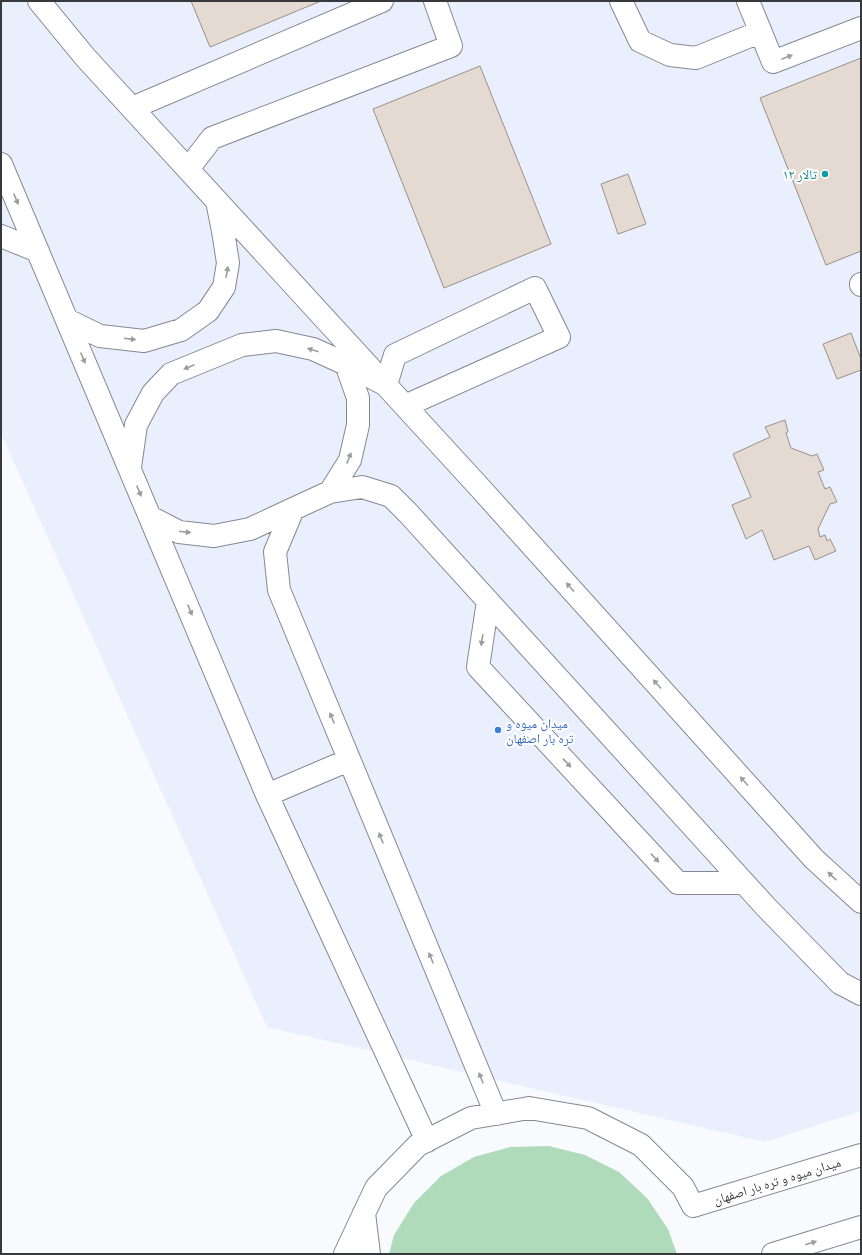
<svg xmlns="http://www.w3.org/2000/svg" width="862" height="1255" font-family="'Public Sans','Noto Naskh Arabic',sans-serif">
  <rect width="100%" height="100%" fill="#f8fafe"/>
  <path fill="#eaeffe" d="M1,1H861V1111L765,1142L267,1027L1,433Z"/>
  <path fill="#b0dbbb" d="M549,1146L585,1155L619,1172L647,1198L668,1229L677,1254H389L394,1235L414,1203L441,1176L474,1157L510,1147Z"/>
  <path fill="#e4dad1" stroke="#989088" d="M191,1H321L210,47Z
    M861,58V251L826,265L760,98Z
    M480,66L551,244L444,288L373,109Z
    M628,174L646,224L618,234L601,184Z
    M851,333L861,359V370L837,379L823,344Z
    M785,420L788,432L786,433L791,448L812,456L817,454L824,470L818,472L825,489L830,487L837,502L830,504L818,529L820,537L825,535L827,541L830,539L836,551L815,560L809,546L774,560L762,530L746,539L732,505L751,497L733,454L770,437L765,427Z"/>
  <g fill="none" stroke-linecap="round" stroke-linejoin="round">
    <g stroke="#848892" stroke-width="24">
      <path id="minor" d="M39,1L85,57L481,489L814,859L861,902
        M621,1L640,41L670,55L696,58L760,32
        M748,1L773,62L861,28
        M132,108L382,1
        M1,164L267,795L427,1141
        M188,169L212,138L451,46L435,1
        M1,236L38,251
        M861,284V285
        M67,320L100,336L144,341L181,330L208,311L224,287L228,263L223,231L217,201
        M130,467L136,425L153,393L171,374L242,345L276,341L313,349L346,364L386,385L395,355L535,288L559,337L405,406
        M330,492L350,460L358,425V398L346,364L343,356
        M150,517L179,532L214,536L250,529L293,509
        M488,601L478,667L678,883H744
        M267,795L349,760
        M496,1114L279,590L275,552L293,509L330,492L362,487L391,496L408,513L766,907L840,983L861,994
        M364,1213L369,1254
        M345,1254L376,1188L418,1145L471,1118L529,1108L588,1118L641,1145L683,1187L693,1206L861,1155
        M773,1254L861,1227"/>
    </g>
    <use href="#minor" stroke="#fff" stroke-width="22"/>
  </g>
  <defs><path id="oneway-solid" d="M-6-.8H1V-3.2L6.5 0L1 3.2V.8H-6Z"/></defs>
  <g fill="#9b9c9e">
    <use href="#oneway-solid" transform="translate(787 57) rotate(-21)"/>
    <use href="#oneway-solid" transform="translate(16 199) rotate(67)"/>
    <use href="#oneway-solid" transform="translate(227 272) rotate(-80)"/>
    <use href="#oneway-solid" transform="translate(130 339) rotate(7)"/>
    <use href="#oneway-solid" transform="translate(313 350) rotate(-162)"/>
    <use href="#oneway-solid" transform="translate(83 358) rotate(67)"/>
    <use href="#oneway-solid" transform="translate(189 367) rotate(157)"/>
    <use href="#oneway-solid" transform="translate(349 458) rotate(-69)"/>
    <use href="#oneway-solid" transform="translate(139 491) rotate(67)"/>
    <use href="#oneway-solid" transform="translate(185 532) rotate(7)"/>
    <use href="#oneway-solid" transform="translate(570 587) rotate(-132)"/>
    <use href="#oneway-solid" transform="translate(190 610) rotate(67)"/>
    <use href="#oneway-solid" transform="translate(482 640) rotate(99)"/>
    <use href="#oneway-solid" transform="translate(657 684) rotate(-132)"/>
    <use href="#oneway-solid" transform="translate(332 718) rotate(-112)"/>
    <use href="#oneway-solid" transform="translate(567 763) rotate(47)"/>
    <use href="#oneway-solid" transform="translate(744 781) rotate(-132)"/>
    <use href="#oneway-solid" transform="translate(381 838) rotate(-112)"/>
    <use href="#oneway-solid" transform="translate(655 858) rotate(47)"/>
    <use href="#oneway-solid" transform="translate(832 876) rotate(-137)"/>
    <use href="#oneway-solid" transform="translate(431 958) rotate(-112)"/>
    <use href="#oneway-solid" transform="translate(481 1078) rotate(-112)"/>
    <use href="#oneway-solid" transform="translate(811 1243) rotate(-17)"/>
  </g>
  <circle fill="#0f9aa8" stroke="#fff" stroke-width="1.5" cx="825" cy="174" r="4"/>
  <circle fill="#3f7fe0" stroke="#fff" stroke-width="1.5" cx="498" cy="730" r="4"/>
  <g text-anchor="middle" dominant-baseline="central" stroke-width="4" stroke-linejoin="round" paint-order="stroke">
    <g font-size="13" fill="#0d838f" stroke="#fff" text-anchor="end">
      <text x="817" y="174">تالار ۱۲</text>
    </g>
    <g font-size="13" fill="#366cbe" stroke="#fff" text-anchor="start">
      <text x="506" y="723">میدان میوه و<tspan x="506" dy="15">تره بار اصفهان</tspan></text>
    </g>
    <g font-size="13" fill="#37393d" stroke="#fff">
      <text transform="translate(777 1181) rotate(-17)">میدان میوه و تره بار اصفهان</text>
    </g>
  </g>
  <rect width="862" height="1255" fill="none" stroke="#37393d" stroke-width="4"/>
</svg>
